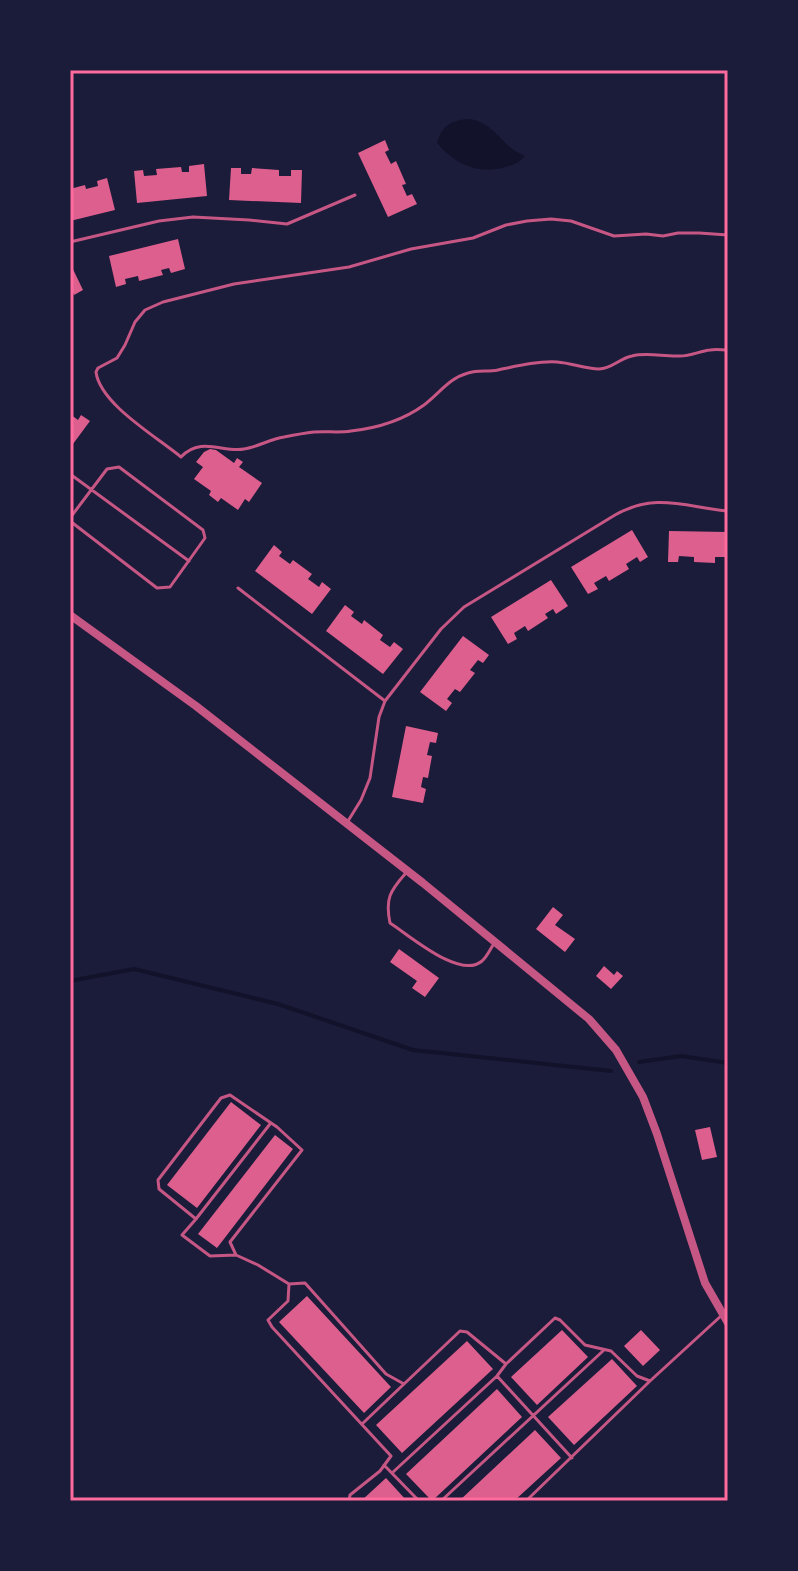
<svg xmlns="http://www.w3.org/2000/svg" width="798" height="1571" font-family="'Open Sans',sans-serif">
  <rect width="100%" height="100%" fill="#1b1b3a"/>
  <path fill="#12122b" d="M470,119C497,124 502,148 525,156C518,164 512,165 502,168C475,174 454,163 437,143C442,125 452,120 470,119Z"/>
  <g fill="none" stroke-linecap="round" stroke-linejoin="round">
    <path stroke="#12122b" stroke-width="4" d="M70,981L134,969L278,1004L413,1050L611,1071
      M639,1062L681,1056L728,1063"/>
  </g>
  <path fill="#dd5f8e" d="M385,140L389,150L385,152L391,164L396,161L406,184L402,185L407,196L412,194L417,204L388,217L358,153Z
    M204,164L207,196L137,203L134,171L143,170L144,176L157,175L156,169L181,167L182,172H189V166Z
    M231,168H241V174H251L252,168L279,170V176H291V170H302L301,203L229,200Z
    M107,178L115,210L70,221V189L85,185L86,189L98,186L97,181Z
    M178,239L185,269L171,273L169,268L161,270L163,275L139,281L138,276L125,279L126,284L116,287L109,256Z
    M70,263L83,290L74,295L72,290L70,291Z
    M70,414L78,420L81,415L90,421L70,448Z
    M210,449L216,450L234,463L237,458L243,462L239,467L262,483L249,502L245,499L238,510L221,498L218,502L209,495L211,491L194,479L203,467L196,462L204,452Z
    M632,530L648,557L640,562L637,557L626,564L629,569L609,581L606,576L594,583L598,589L588,594L571,567Z
    M669,531L728,532V557H715V563L694,562V557L679,556L678,562H668Z
    M274,545L282,552L279,556L290,564L293,560L312,574L308,579L319,587L322,582L331,589L312,614L255,571Z
    M551,580L568,606L556,614L553,609L545,614L548,618L528,631L525,626L514,633L517,639L508,644L491,617Z
    M345,605L354,612L351,616L362,624L364,620L383,635L380,640L390,647L394,642L403,649L383,674L326,631Z
    M463,636L489,655L483,663L478,660L470,670L475,673L460,692L455,689L447,699L452,703L446,711L420,692Z
    M406,726L438,733L436,743L430,742L427,755L432,756L428,778L423,777L421,787L426,789L423,803L392,797Z
    M553,907L563,915L555,925L575,939L565,952L536,929Z
    M399,949L439,978L425,997L412,988L417,981L390,962Z
    M604,966L614,975L617,971L623,976L611,989L596,976Z
    M231,1102L261,1125L197,1208L167,1185Z
    M710,1127L717,1157L702,1160L695,1130Z
    M275,1135L293,1149L217,1248L198,1234Z
    M307,1296L391,1387L364,1413L279,1322Z
    M562,1330L588,1357L537,1405L511,1377Z
    M641,1330L660,1350L643,1366L624,1346Z
    M467,1341L493,1369L402,1453L376,1425Z
    M612,1359L637,1386L574,1445L548,1417Z
    M497,1389L522,1417L432,1501L406,1474Z
    M535,1430L561,1458L514,1501H459Z
    M386,1478L407,1501H361Z"/>
  <g fill="none" stroke-linecap="round" stroke-linejoin="round">
    <path stroke="#c65784" stroke-width="3" d="M728,235L699,233H678L663,236L646,234L614,236L571,221L551,219L527,221L506,225L473,238L411,249L349,267L234,284L163,302L145,310L135,322L125,345L117,358L98,368L96,372C100,404 157,437 181,457C201,436 223,453 244,449C258,447 270,439 284,437C294,435 305,433 314,432C327,431 339,433 351,431C378,428 402,421 424,405C439,394 449,378 468,373C478,370 488,372 498,370C517,366 537,361 557,362C572,363 585,369 599,369C612,369 620,358 632,356C648,352 664,357 680,356C691,356 700,351 710,350C716,349 722,350 728,350
      M70,242L159,221L193,217L249,220L287,224L355,195
      M70,474L189,561
      M70,518L107,469L119,467L203,530L205,538L170,587L157,588L70,521
      M238,588L385,701
      M348,821L361,800L370,778L379,717L385,701L441,629L464,607L615,515C656,492 685,507 728,511
      M405,874C390,891 385,899 390,923C409,935 460,980 482,961C486,958 490,950 493,945
      M196,1219L270,1124
      M236,1255L230,1242L302,1150L277,1127L230,1095L221,1098L158,1180L159,1189L196,1219L182,1235L210,1256L236,1255L258,1265L289,1284L305,1283L386,1374L404,1384L460,1331L467,1332L506,1364L555,1318L560,1320L585,1345L611,1351L637,1376L650,1381
      M289,1284L288,1301L268,1320L272,1327L391,1456L380,1471L350,1495L349,1501
      M497,1376L572,1458
      M362,1424L404,1384
      M384,1465L419,1501
      M392,1473L497,1376L506,1364
      M441,1501L604,1350
      M526,1501L650,1381L722,1315"/>
    <path stroke="#c65784" stroke-width="8" d="M70,615L196,706L423,883L589,1019L616,1050L643,1097L657,1134L705,1283L728,1323"/>
  </g>
  <rect width="798" height="1571" fill="none" stroke="#1b1b3a" stroke-width="144"/>
  <rect x="72" y="72" width="654" height="1427" fill="none" stroke="#ff6b9d" stroke-width="3"/>
</svg>
